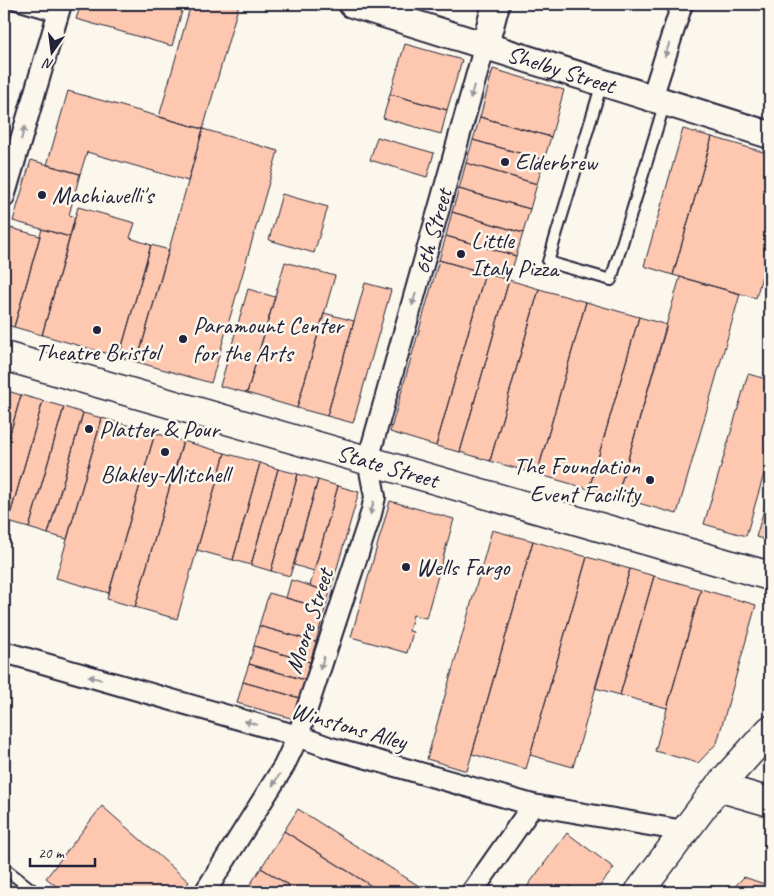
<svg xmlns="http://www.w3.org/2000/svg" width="774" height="896" font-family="Caveat,sans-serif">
  <rect width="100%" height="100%" fill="#fbf7ec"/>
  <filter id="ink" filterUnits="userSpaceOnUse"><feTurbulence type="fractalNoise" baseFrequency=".02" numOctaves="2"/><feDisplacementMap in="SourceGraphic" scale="10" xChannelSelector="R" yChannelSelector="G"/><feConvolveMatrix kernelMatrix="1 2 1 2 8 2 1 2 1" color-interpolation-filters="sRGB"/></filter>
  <g filter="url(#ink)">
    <path fill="#fdc8af" stroke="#22223b" d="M81,4H184L172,46L76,19Z
      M191,4H239L203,129L159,117Z
      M405,44L462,60L447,110L390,94Z
      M493,69L564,90L551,137L480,117Z
      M68,91L203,129L188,181L87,152L80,174L47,165Z
      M390,94L447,110L441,134L383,118Z
      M480,117L551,137L544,160L473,140Z
      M203,129L278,151L211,383L137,362Z
      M683,129L712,137L673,275L644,266Z
      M377,137L434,153L427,177L370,160Z
      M712,137L770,154V247L756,298L673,275Z
      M473,140L544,160L537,184L466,163Z
      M31,160L80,174L69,215L75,217L70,237L13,221Z
      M466,163L537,184L530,209L459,189Z
      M459,189L530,209L523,233L452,212Z
      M282,194L328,207L314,253L269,240Z
      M78,207L135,223L130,238L151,245L119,357L42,335Z
      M452,212L523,233L516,256L446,236Z
      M11,228L40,236L14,327L4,324V255Z
      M42,229L70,237L42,335L14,327Z
      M446,236L516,256L509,280L439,260Z
      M151,245L169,250L137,362L119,357Z
      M439,260L485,273L436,446L390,432Z
      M285,262L335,276L297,408L247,393Z
      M485,273L509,280L460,452L436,446Z
      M680,277L740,294L677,514L617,497Z
      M509,280L539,289L490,461L460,452Z
      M365,283L391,290L353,423L327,416Z
      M248,289L275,297L247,393L220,386Z
      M539,289L586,302L537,474L490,461Z
      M586,302L639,317L589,489L537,474Z
      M324,313L354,321L327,416L297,408Z
      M639,317L667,325L617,497L589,489Z
      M748,374L770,380V453L746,536L704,524Z
      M4,390L21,395L4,455Z
      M21,395L43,401L8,522L4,521V455Z
      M43,401L64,407L29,528L8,522Z
      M64,407L83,413L48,534L29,528Z
      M83,413L102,418L67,539L48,534Z
      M102,418L155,433L109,593L56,578Z
      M155,433L183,441L135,607L107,599Z
      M183,441L225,453L177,619L135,607Z
      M225,453L260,463L233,560L197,550Z
      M260,463L278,469L251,565L233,560Z
      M278,469L298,474L271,571L251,565Z
      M298,474L318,480L290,576L271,571Z
      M318,480L338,486L314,571L294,565Z
      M338,486L359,492L330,592L310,586Z
      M770,489V541L756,537Z
      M390,501L454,519L426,618L413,615L409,631L413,632L407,653L351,637Z
      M492,530L533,541L467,771L427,759Z
      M533,541L587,557L526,769L472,754Z
      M587,557L630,569L573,767L530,755Z
      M630,569L654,576L620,695L595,688Z
      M654,576L701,589L667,708L620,695Z
      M291,580L330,592L325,609L286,598Z
      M701,589L756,605L717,743L698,763L655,751Z
      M269,593L325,609L316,642L259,626Z
      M259,626L316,642L310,662L254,646Z
      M254,646L310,662L305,680L249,664Z
      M249,664L305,680L300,698L243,682Z
      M243,682L300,698L294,719L237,703Z
      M4,767L10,772L4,780Z
      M102,806L189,882L182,892H64L46,878Z
      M298,809L419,886L415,892H381L284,831Z
      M284,831L381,892H300L261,868Z
      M567,833L614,868L595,892H578L570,886L565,892H523Z
      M261,868L300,892H258L249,886Z
      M744,877L770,886V892H729Z"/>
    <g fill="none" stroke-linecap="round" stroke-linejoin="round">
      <g stroke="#22223b" stroke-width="14">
        <path id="service" d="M16,4L57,16
          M602,83L548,262L611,280L665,102
          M4,868L35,892"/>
      </g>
      <g stroke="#22223b" stroke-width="24">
        <g id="minor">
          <path d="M652,98L682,4"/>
          <path d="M4,197L61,4"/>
          <path d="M4,652L298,736L328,747L533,805L684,831"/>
          <path id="s1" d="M205,892L284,766L298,736L371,514L375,497L368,460L485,45"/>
          <path d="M472,892L533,805"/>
        </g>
      </g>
      <g stroke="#22223b" stroke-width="30">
        <g id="tertiary">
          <path id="s2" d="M352,4L770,135"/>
          <path d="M485,45L496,4"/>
        </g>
      </g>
      <g stroke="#22223b" stroke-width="31">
        <path id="secondary" d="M718,787L770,802
          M639,892L718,787L770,730"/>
      </g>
      <g stroke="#22223b" stroke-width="31">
        <g id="primary">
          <path id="s3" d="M4,356L770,576"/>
        </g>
      </g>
      <use href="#service" stroke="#fbf7ec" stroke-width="10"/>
      <use href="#minor" stroke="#fbf7ec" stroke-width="20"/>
      <use href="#tertiary" stroke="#fbf7ec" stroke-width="26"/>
      <use href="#secondary" stroke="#fbf7ec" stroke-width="28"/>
      <use href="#primary" stroke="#fbf7ec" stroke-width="28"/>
    </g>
    <defs><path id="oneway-solid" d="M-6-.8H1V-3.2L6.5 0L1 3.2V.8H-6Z" transform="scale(1.25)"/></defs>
    <g fill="#99979c">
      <use href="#oneway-solid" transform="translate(667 50) rotate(108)"/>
      <use href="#oneway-solid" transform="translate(472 92) rotate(106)"/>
      <use href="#oneway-solid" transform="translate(23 133) rotate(-74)"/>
      <use href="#oneway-solid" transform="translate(414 299) rotate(106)"/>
      <use href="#oneway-solid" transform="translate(372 508) rotate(105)"/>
      <use href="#oneway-solid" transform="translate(322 663) rotate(108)"/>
      <use href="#oneway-solid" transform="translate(95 678) rotate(-164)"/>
      <use href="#oneway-solid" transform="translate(251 723) rotate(-164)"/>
      <use href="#oneway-solid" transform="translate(276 780) rotate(122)"/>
    </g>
  </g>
  <g fill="#22223b" stroke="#fbf7ec" stroke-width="2">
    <circle cx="505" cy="162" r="5"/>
    <circle cx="42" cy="195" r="5"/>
    <circle cx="461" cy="254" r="5"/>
    <circle cx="97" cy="330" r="5"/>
    <circle cx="183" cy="339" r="5"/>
    <circle cx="89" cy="429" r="5"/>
    <circle cx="165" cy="452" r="5"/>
    <circle cx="650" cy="480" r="5"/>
    <circle cx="406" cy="567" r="5"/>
  </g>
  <g text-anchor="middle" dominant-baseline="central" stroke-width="5" stroke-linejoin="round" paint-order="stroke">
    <g font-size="24" fill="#22223b" stroke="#fbf7ec">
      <text stroke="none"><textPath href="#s2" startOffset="219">Shelby Street</textPath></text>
      <text stroke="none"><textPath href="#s1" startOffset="708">6th Street</textPath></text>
      <text stroke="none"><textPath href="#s3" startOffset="399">State Street</textPath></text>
      <text transform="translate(309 621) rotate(-72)">Moore Street</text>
      <text transform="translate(349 726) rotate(16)">Winstons Alley</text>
    </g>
    <g font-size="24" fill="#22223b" stroke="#fbf7ec" text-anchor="start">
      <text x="515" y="162">Elderbrew</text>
      <text x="52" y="195">Machiavelli's</text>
      <text x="471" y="240">Little<tspan x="471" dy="28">Italy Pizza</tspan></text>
      <text x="193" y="325">Paramount Center<tspan x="193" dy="28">for the Arts</tspan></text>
      <text x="97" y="352" text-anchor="middle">Theatre Bristol</text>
      <text x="99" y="429">Platter &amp; Pour</text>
      <text x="640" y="466" text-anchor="end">The Foundation<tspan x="640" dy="28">Event Facility</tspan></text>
      <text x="165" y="474" text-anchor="middle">Blakley-Mitchell</text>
      <text x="416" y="567">Wells Fargo</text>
    </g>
  </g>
  <rect width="774" height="896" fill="none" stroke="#fbf7ec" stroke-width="20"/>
  <rect x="10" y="10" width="754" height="876" fill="none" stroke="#22223b" stroke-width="2" filter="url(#ink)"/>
  <g transform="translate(52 52) rotate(194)" stroke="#fbf7ec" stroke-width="4" paint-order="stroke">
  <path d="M0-4L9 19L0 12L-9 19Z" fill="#22223b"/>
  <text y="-8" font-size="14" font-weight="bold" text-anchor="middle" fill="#22223b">N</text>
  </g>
  <path d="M30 858v8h65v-8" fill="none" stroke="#22223b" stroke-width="2.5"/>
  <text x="38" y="858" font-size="15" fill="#22223b" stroke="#fbf7ec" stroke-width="4" paint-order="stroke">20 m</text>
</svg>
